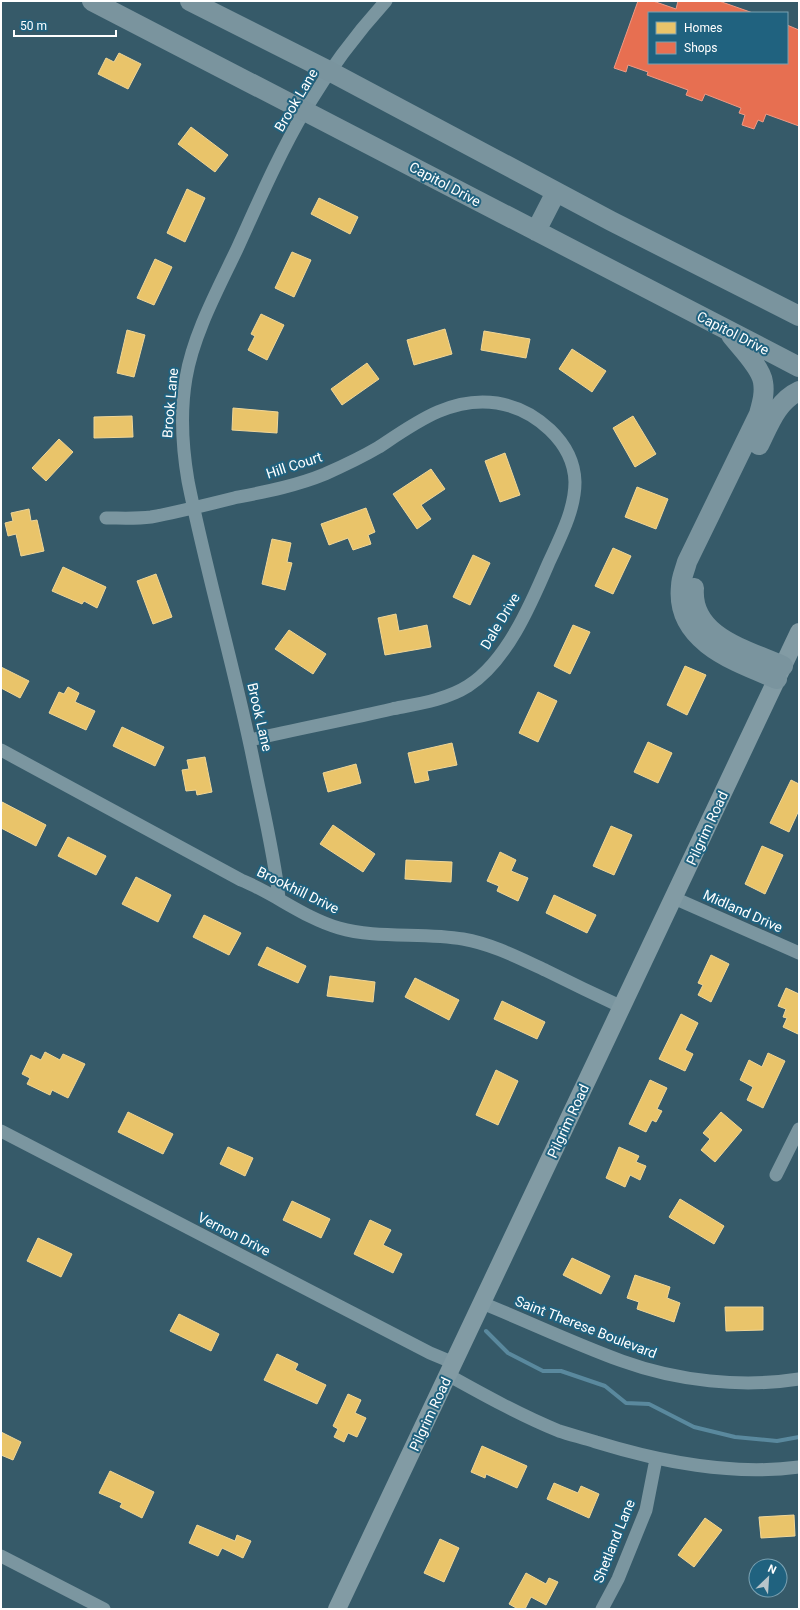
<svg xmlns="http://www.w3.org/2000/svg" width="800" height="1610" font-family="Roboto,sans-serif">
  <rect width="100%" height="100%" fill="#365a69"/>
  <path fill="#e9c46a" stroke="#f0d697" d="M119,53L141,64L128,89L98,74L106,58L114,62Z
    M191,127L228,155L215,172L178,144Z
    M187,189L205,198L185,242L167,233Z
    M319,198L358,217L350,234L311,214Z
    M292,252L311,260L294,297L275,288Z
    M155,259L172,267L154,305L137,298Z
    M261,314L284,325L267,360L248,350L255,336L251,334Z
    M445,329L452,354L414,365L407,340Z
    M127,330L145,335L134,377L117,373Z
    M484,331L530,339L526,358L481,350Z
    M572,349L606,371L592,392L559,369Z
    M367,363L379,379L342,405L331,389Z
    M233,408L278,412L277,433L232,430Z
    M132,416L133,437L94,438V417Z
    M633,416L656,454L635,467L613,428Z
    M59,439L73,452L46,481L32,468Z
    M505,453L520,495L500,502L485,461Z
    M431,469L445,489L421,505L431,519L417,529L393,494Z
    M637,487L668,499L656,529L625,517Z
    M366,508L375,532L368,535L371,544L353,550L348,538L329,545L321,524Z
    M29,509L31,521L37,520L44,551L21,556L16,534L8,536L5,523L13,521L11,513Z
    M272,539L291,543L287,562L292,563L285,590L262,584Z
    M613,548L631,556L613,594L595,586Z
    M473,555L490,563L470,605L453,597Z
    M63,567L106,587L97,608L84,601L82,604L52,591Z
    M156,574L172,617L153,624L137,581Z
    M396,614L399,631L427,625L431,647L385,655L378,618Z
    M573,625L590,632L570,674L554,666Z
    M289,630L326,654L313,674L275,649Z
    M685,666L706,675L687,715L667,705Z
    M1,667L29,681L20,698L1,688Z
    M68,687L79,693L75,702L95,711L86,730L49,713L59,692L64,694Z
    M538,692L557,701L538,742L519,733Z
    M122,727L164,747L155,766L113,746Z
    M648,742L672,753L658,783L634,772Z
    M452,743L457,765L427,771L429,780L415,783L408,753Z
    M205,757L212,792L197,795L196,790L186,791L182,770L189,769L187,760Z
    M356,764L361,783L328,792L323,773Z
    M791,780L799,784V810L789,832L770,823Z
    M2,802L46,825L36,846L1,828Z
    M333,825L375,854L363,872L320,844Z
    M611,826L632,835L614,875L593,866Z
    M68,837L106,856L96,875L58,856Z
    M762,846L783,855L765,894L745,884Z
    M500,852L516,860L511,871L528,878L518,901L497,891L499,886L487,881Z
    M406,860L452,862L451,882L405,879Z
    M136,877L171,895L158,922L122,904Z
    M554,895L596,915L587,933L546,913Z
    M204,915L241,933L229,955L193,937Z
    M267,947L306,966L298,983L258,965Z
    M711,955L729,964L711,1002L698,995L703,985L698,983Z
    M330,976L375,982L373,1002L327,996Z
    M415,978L459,1000L449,1020L405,997Z
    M786,988L799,994V1031L798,1034L783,1027L787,1018L783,1017L786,1009L778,1006Z
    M502,1001L545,1022L537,1039L494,1019Z
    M681,1014L698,1023L685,1050L693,1054L685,1071L659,1059Z
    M45,1052L60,1060L63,1054L85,1064L68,1098L52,1090L50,1095L27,1084L30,1078L22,1074L31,1055L41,1060Z
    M768,1053L785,1061L763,1108L747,1100L753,1087L740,1080L749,1060L762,1067Z
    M496,1070L518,1081L498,1125L476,1115Z
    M650,1080L667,1088L657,1109L662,1111L656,1122L652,1120L646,1132L629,1124Z
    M128,1112L173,1134L163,1154L118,1132Z
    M721,1112L742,1130L715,1162L701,1150L710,1139L703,1133Z
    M228,1147L253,1158L245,1176L220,1164Z
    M619,1147L639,1156L636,1162L646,1166L640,1180L630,1175L625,1187L606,1178Z
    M680,1199L724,1226L714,1244L669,1217Z
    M292,1201L330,1219L321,1238L283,1220Z
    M370,1220L391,1230L383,1245L402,1254L393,1273L354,1254Z
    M38,1238L72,1254L61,1277L27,1261Z
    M572,1258L610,1276L601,1294L563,1275Z
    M635,1275L670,1287L667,1298L680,1303L674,1322L637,1309L639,1302L627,1298Z
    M725,1307H763V1330L726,1331Z
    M179,1314L219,1334L211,1351L170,1331Z
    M277,1354L298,1364L295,1370L326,1385L317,1404L264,1380Z
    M348,1394L361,1400L355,1413L366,1418L357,1437L348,1433L344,1442L334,1437L338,1429L333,1426Z
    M1,1432L21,1442L13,1460L1,1455Z
    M482,1446L527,1466L517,1488L486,1474L485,1478L471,1472Z
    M110,1471L154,1492L142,1518L120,1507L122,1503L99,1493Z
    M554,1483L578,1493L581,1486L599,1494L589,1518L547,1499Z
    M794,1515L795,1536L761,1538L759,1517Z
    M705,1518L722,1530L694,1567L678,1555Z
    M197,1525L235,1541L237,1535L251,1541L243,1558L222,1548L218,1556L189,1543Z
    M440,1539L459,1548L444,1582L424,1573Z
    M526,1573L546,1584L549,1578L558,1582L546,1605L531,1597L525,1609H518L509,1604Z"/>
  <path fill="#e76f51" stroke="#ee9a85" d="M638,1H653L676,9L678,1H719L753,13H649V63H787V25L799,30V126L766,114L763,122L758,120L754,129L742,125L745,115L739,113L741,108L705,94L702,101L686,95L688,90L647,75L648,72L628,65L626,72L614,68Z"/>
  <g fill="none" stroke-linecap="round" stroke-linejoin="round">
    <path stroke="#5a899e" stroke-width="4" d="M486,1331L508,1353L543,1371H561L605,1386L626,1403L649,1404L694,1427L735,1437L777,1441L799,1437"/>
    <path stroke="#7b96a0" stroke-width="13" d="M106,518C120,518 136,519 151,517C178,512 206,505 234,498C264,492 296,486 325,474C343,466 362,457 379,447C415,423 451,396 497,403C535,409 574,442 575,482C575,510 560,538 549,562C531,604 507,661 468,686C446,700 417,704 392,709C345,720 297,729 250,740
      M1,750L241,880C274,893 304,918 339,928C376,939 424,932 463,939C492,944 519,958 545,970C571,983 596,995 622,1007
      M279,898C274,853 263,809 254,764C235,669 207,576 188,481C182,446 180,413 186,378C193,335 218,289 237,249C258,203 279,154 305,110C328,72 356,34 386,1
      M674,898L799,953
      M1,1131L430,1353L454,1363
      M776,1175L799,1129
      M482,1303C529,1322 575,1344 622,1361C677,1381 742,1388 799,1379
      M448,1375C484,1395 520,1415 559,1431C571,1435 584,1438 596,1442C661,1462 731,1476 799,1467
      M1,1556L104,1609
      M602,1609L618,1579L646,1510L656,1459"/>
    <path stroke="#829ba4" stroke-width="18" d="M337,1609L799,632"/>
    <path stroke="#7a949e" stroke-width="20" d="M92,1L799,367
      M190,1L331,72L611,221L799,316
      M536,231L556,192
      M731,335C740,347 761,367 763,382C765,393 762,403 759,414L687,562C685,570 681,578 681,586C675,642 736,662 777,679
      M759,445C769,425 777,401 799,391
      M694,588C690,637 748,650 783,666"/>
  </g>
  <g text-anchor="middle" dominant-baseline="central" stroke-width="4" stroke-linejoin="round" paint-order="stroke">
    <g font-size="14" fill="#fff" stroke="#20627f">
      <text transform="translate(296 100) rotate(-59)">Brook Lane</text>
      <text transform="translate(445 184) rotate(28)">Capitol Drive</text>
      <text transform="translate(733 333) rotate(27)">Capitol Drive</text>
      <text transform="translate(170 403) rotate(-85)">Brook Lane</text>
      <text transform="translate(294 465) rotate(-18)">Hill Court</text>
      <text transform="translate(500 621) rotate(-59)">Dale Drive</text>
      <text transform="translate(260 717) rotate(77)">Brook Lane</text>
      <text transform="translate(707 828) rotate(-65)">Pilgrim Road</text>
      <text transform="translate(298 890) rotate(26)">Brookhill Drive</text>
      <text transform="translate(743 911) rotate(24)">Midland Drive</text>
      <text transform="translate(568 1121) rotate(-65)">Pilgrim Road</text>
      <text transform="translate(234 1234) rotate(27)">Vernon Drive</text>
      <text transform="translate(586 1327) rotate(21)">Saint Therese Boulevard</text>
      <text transform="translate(430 1414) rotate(-65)">Pilgrim Road</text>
      <text transform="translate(614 1541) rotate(-68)">Shetland Lane</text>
    </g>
  </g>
  <rect width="800" height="1610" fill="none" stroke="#ffffff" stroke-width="4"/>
  <rect x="648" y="12" width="140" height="52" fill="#20627f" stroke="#79a1b2"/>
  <rect x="656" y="22" width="20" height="12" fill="#e9c46a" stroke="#79a1b2"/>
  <text x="684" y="32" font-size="12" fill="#ffffff">Homes</text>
  <rect x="656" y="42" width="20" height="12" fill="#e76f51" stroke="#79a1b2"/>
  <text x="684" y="52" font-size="12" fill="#ffffff">Shops</text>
  <g transform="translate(768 1578) rotate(25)"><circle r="19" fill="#20627f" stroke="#79a1b2"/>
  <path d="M0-3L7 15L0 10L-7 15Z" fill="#b9c5ca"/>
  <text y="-6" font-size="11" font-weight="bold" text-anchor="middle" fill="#ffffff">N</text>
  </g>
  <path d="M14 30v6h102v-6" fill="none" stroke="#ffffff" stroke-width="2"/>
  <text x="20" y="30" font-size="12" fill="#ffffff" stroke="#20627f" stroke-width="3" paint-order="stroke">50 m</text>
</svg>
